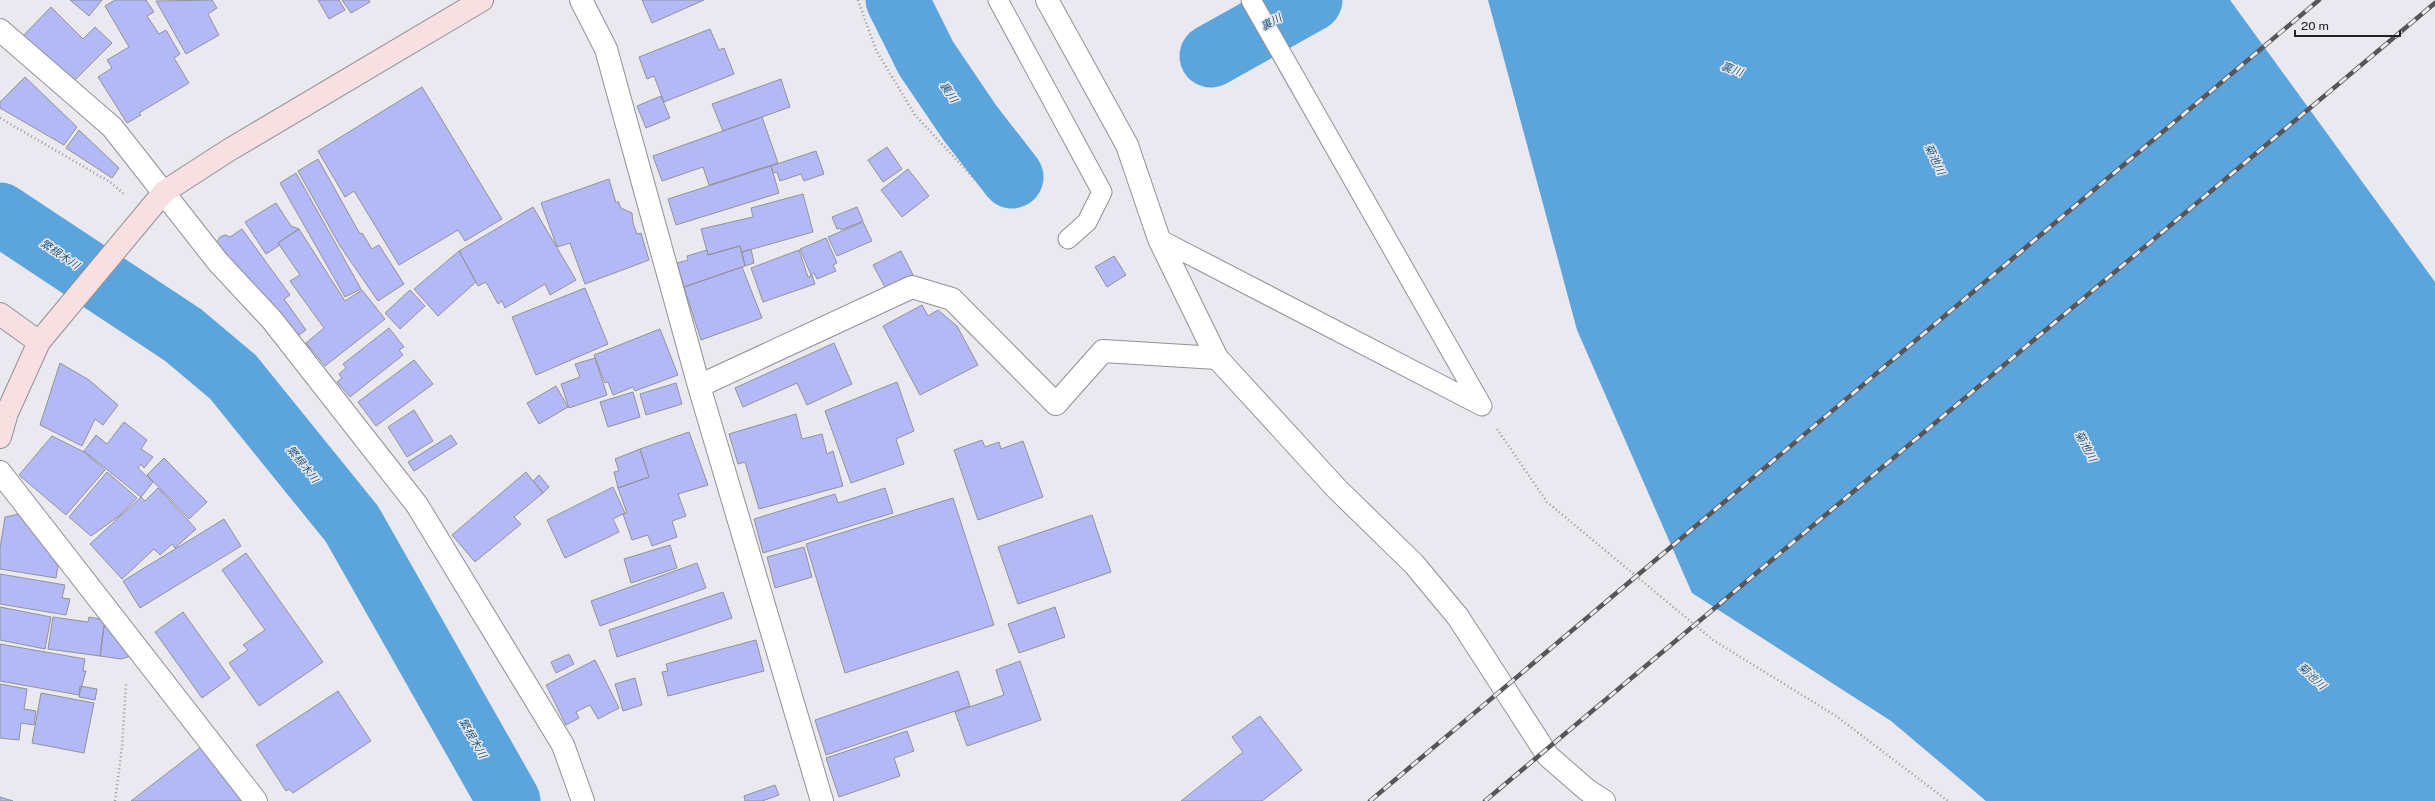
<svg xmlns="http://www.w3.org/2000/svg" width="2435" height="801" font-family="'Public Sans','Noto Sans JP',sans-serif">
  <rect width="100%" height="100%" fill="#e9e9ef"/>
  <path fill="#5ca5dc" d="M1488,0H2230L2435,282V801H1986L1891,721L1692,593L1577,330Z"/>
  <g fill="none" stroke-linecap="round" stroke-linejoin="round">
    <path stroke="#5ca5dc" stroke-width="63" d="M897,0L926,58L970,123L1012,177
      M1211,56L1311,0
      M0,214L183,335L233,377L352,524L509,801"/>
  </g>
  <path fill="#b3b8f6" stroke="#929298" d="M70,0H102L89,16Z
    M115,0H146L154,12L147,16L159,34L166,30L180,54L174,58L189,83L139,113L141,115L127,123L98,77L112,68L107,60L129,47L105,6Z
    M212,0L217,8L208,14L219,35L186,54L156,1Z
    M318,0H339L345,10L329,19Z
    M342,0H369L370,2L351,13Z
    M642,0H704L652,23Z
    M51,7L83,39L95,27L112,43L69,86L21,38Z
    M710,29L719,50L724,48L734,74L664,102L654,76L647,79L639,57Z
    M25,77L77,127L64,145L0,108V102Z
    M781,79L790,107L723,131L712,104Z
    M422,87L502,219L465,241L458,230L399,265L354,191L345,197L318,151Z
    M661,96L670,118L646,128L637,106Z
    M762,117L778,163L709,185L703,167L662,181L653,156Z
    M79,130L119,168L112,178L66,148Z
    M887,147L902,169L883,182L868,160Z
    M816,151L824,174L804,181L801,174L780,181L777,172L773,173L771,166Z
    M318,159L360,234L362,233L372,249L379,245L404,284L378,301L340,246L298,171Z
    M771,166L779,193L676,225L668,199Z
    M908,169L929,196L902,217L881,190Z
    M296,173L361,289L345,297L280,183Z
    M609,179L616,203L618,201L621,208L632,213L633,223L637,234L641,233L649,260L585,284L570,243L557,247L541,203Z
    M803,194L813,232L742,252L740,246L708,255L701,229L753,217L751,208Z
    M276,203L291,226L299,229L278,243L280,245L266,254L245,222Z
    M533,207L576,280L550,295L545,284L505,308L502,301L498,304L486,282L478,286L459,251Z
    M857,207L863,221L841,230L840,228L837,229L832,217Z
    M863,222L872,241L837,256L828,237Z
    M242,229L290,295L284,299L306,330L296,337L216,244L220,237L225,235L230,237Z
    M299,229L345,301L362,290L385,319L325,366L306,343L324,328L290,281L300,275L278,243Z
    M826,238L837,263L833,265L836,271L817,279L814,273L811,275L800,249Z
    M740,246L745,266L684,287L677,263L688,260L687,256L707,250L708,255Z
    M751,249L754,263L745,266L742,252Z
    M799,250L808,277L812,275L815,284L763,302L751,268Z
    M459,251L476,282L438,316L414,289Z
    M901,251L913,275L886,289L873,265Z
    M1114,256L1126,275L1107,287L1095,267Z
    M742,267L762,318L701,340L684,287Z
    M585,288L608,344L536,375L512,317Z
    M410,290L425,306L400,329L385,313Z
    M922,305L928,316L938,310L957,326L978,365L920,395L883,326Z
    M389,328L404,347L399,350L403,355L350,397L337,382L342,378L339,374L346,368L343,364Z
    M660,329L678,375L635,391L633,387L613,395L608,382L605,383L594,355Z
    M834,343L852,384L807,405L797,383L743,407L735,388Z
    M595,358L607,395L569,408L561,384L580,377L575,364Z
    M414,360L433,384L376,426L358,402Z
    M60,363L89,380L118,405L103,425L95,419L82,446L40,425Z
    M897,382L914,431L896,439L904,464L851,483L825,411Z
    M676,383L682,404L646,415L640,394Z
    M556,386L568,407L539,424L527,403Z
    M633,392L640,417L608,427L600,402Z
    M414,410L433,441L407,457L388,427Z
    M796,414L802,439L822,434L827,454L833,451L843,486L759,509L745,462L738,464L729,434Z
    M124,422L147,440L141,449L153,457L144,468L141,464L138,468L153,482L141,497L84,451L96,435L107,444Z
    M689,432L708,485L678,494L686,516L672,521L677,537L652,546L648,535L632,540L623,514L627,513L618,488L649,477L640,449Z
    M451,435L457,444L414,471L408,462Z
    M52,436L84,452L105,470L66,515L19,475Z
    M982,440L985,447L999,442L1001,449L1023,441L1043,497L978,520L954,450Z
    M640,449L649,477L618,488L614,472L619,471L615,459Z
    M164,458L207,502L189,519L147,475Z
    M107,472L137,498L119,516L91,536L69,517Z
    M526,472L543,493L514,517L521,524L475,562L452,535Z
    M539,475L549,487L543,493L533,481Z
    M613,487L625,513L613,519L619,532L565,558L547,520Z
    M158,488L196,529L175,548L172,544L160,555L154,549L122,579L90,544L141,497L145,501Z
    M885,488L893,513L763,553L754,519L835,494L838,503Z
    M953,498L994,625L845,673L806,544Z
    M20,514L60,553L56,578L0,569V548L5,517Z
    M1092,515L1111,572L1018,604L998,547Z
    M224,519L241,546L140,608L123,581Z
    M670,545L677,568L631,583L624,559Z
    M804,547L812,577L775,588L767,557Z
    M246,553L323,662L259,706L229,663L248,650L243,645L265,630L222,570Z
    M697,563L706,588L600,626L591,601Z
    M0,574L65,585L62,598L70,599L66,615L0,604Z
    M723,592L732,618L617,657L609,630Z
    M0,607L51,617L45,649L0,640Z
    M1055,607L1065,637L1019,653L1008,624Z
    M183,612L230,678L202,698L155,632Z
    M53,617L88,622L89,617L105,620L100,656L48,649Z
    M104,626L130,632L138,654L121,659L100,656Z
    M756,640L764,671L668,696L662,672L668,671L666,664Z
    M0,644L85,659L83,671H86L79,695L0,681Z
    M569,654L574,664L556,673L551,662Z
    M595,660L619,708L598,719L590,705L576,712L579,718L566,725L546,685Z
    M1020,661L1041,720L967,746L955,712L1004,695L996,670Z
    M958,671L970,706L826,755L815,720Z
    M635,678L642,705L623,711L615,684Z
    M0,684L27,689L24,709L36,711L34,725L21,723L19,740L0,738Z
    M80,686L97,689L95,700L79,697Z
    M338,691L371,741L293,793L289,789L286,791L256,745Z
    M41,693L94,703L84,753L32,743Z
    M1260,716L1302,770L1262,801H1181L1243,752L1232,737Z
    M907,731L914,751L894,758L900,776L839,797L826,758Z
    M205,744L247,797L242,801H131Z
    M775,785L779,795L762,801H745L744,796Z
    M0,797L13,801H0Z"/>
  <g fill="none" stroke-linecap="round" stroke-linejoin="round">
    <g stroke="#909096" stroke-width="21">
      <path id="lane" d="M998,0L1102,192L1087,222L1068,239
        M1159,239L1482,406L1251,0"/>
    </g>
    <g stroke="#909096" stroke-width="24">
      <path id="street" d="M581,0L606,49L699,386L822,801
        M1047,0L1127,145L1159,239L1217,358L1337,489L1414,564L1458,617L1548,756L1587,790L1604,801
        M0,30L112,127L218,262L272,320L417,505L563,745L583,801
        M699,386L912,287L952,299L1056,404L1103,351L1217,358
        M0,472L256,801"/>
    </g>
    <g stroke="#909096" stroke-width="24">
      <path id="secondary" d="M0,314L39,342
        M0,437L7,413L39,342L164,192L229,150L482,0"/>
    </g>
    <path stroke="#95959a" stroke-width="2.5" stroke-dasharray="1 3" stroke-linecap="butt" d="M858,0L876,50L915,115L976,181
      M0,118L110,182L124,194
      M1497,429L1547,502L1713,640L1836,716L1948,801
      M115,801L122,747L126,683"/>
    <use href="#lane" stroke="#fff" stroke-width="19"/>
    <use href="#street" stroke="#fff" stroke-width="22"/>
    <use href="#secondary" stroke="#f8dfe2" stroke-width="22"/>
    <g stroke="#565659" stroke-width="4.5">
      <path id="rail" d="M1370,801L2319,0
        M1485,801L2435,3"/>
    </g>
    <use href="#rail" stroke="#e9e9ef" stroke-width="3" stroke-dasharray="9" stroke-linecap="butt"/>
  </g>
  <g text-anchor="middle" dominant-baseline="central" stroke-width="3" stroke-linejoin="round" paint-order="stroke">
    <g font-size="11" font-style="italic" fill="#255a7f" stroke="#e9e9ef">
      <text transform="translate(1271 22) rotate(-30)">裏川</text>
      <text transform="translate(1732 69) rotate(20)">裏川</text>
      <text transform="translate(949 92) rotate(56)">裏川</text>
      <text transform="translate(1935 159) rotate(64)">菊池川</text>
      <text transform="translate(60 254) rotate(34)">繁根木川</text>
      <text transform="translate(2086 446) rotate(62)">菊池川</text>
      <text transform="translate(303 464) rotate(51)">繁根木川</text>
      <text transform="translate(2312 676) rotate(43)">菊池川</text>
      <text transform="translate(473 738) rotate(60)">繁根木川</text>
    </g>
  </g>
  <path d="M2295 30v6h105v-6" fill="none" stroke="#212123" stroke-width="2"/>
  <text x="2301" y="30" font-size="12" fill="#212123" stroke="#e9e9ef" stroke-width="3" paint-order="stroke">20 m</text>
</svg>
